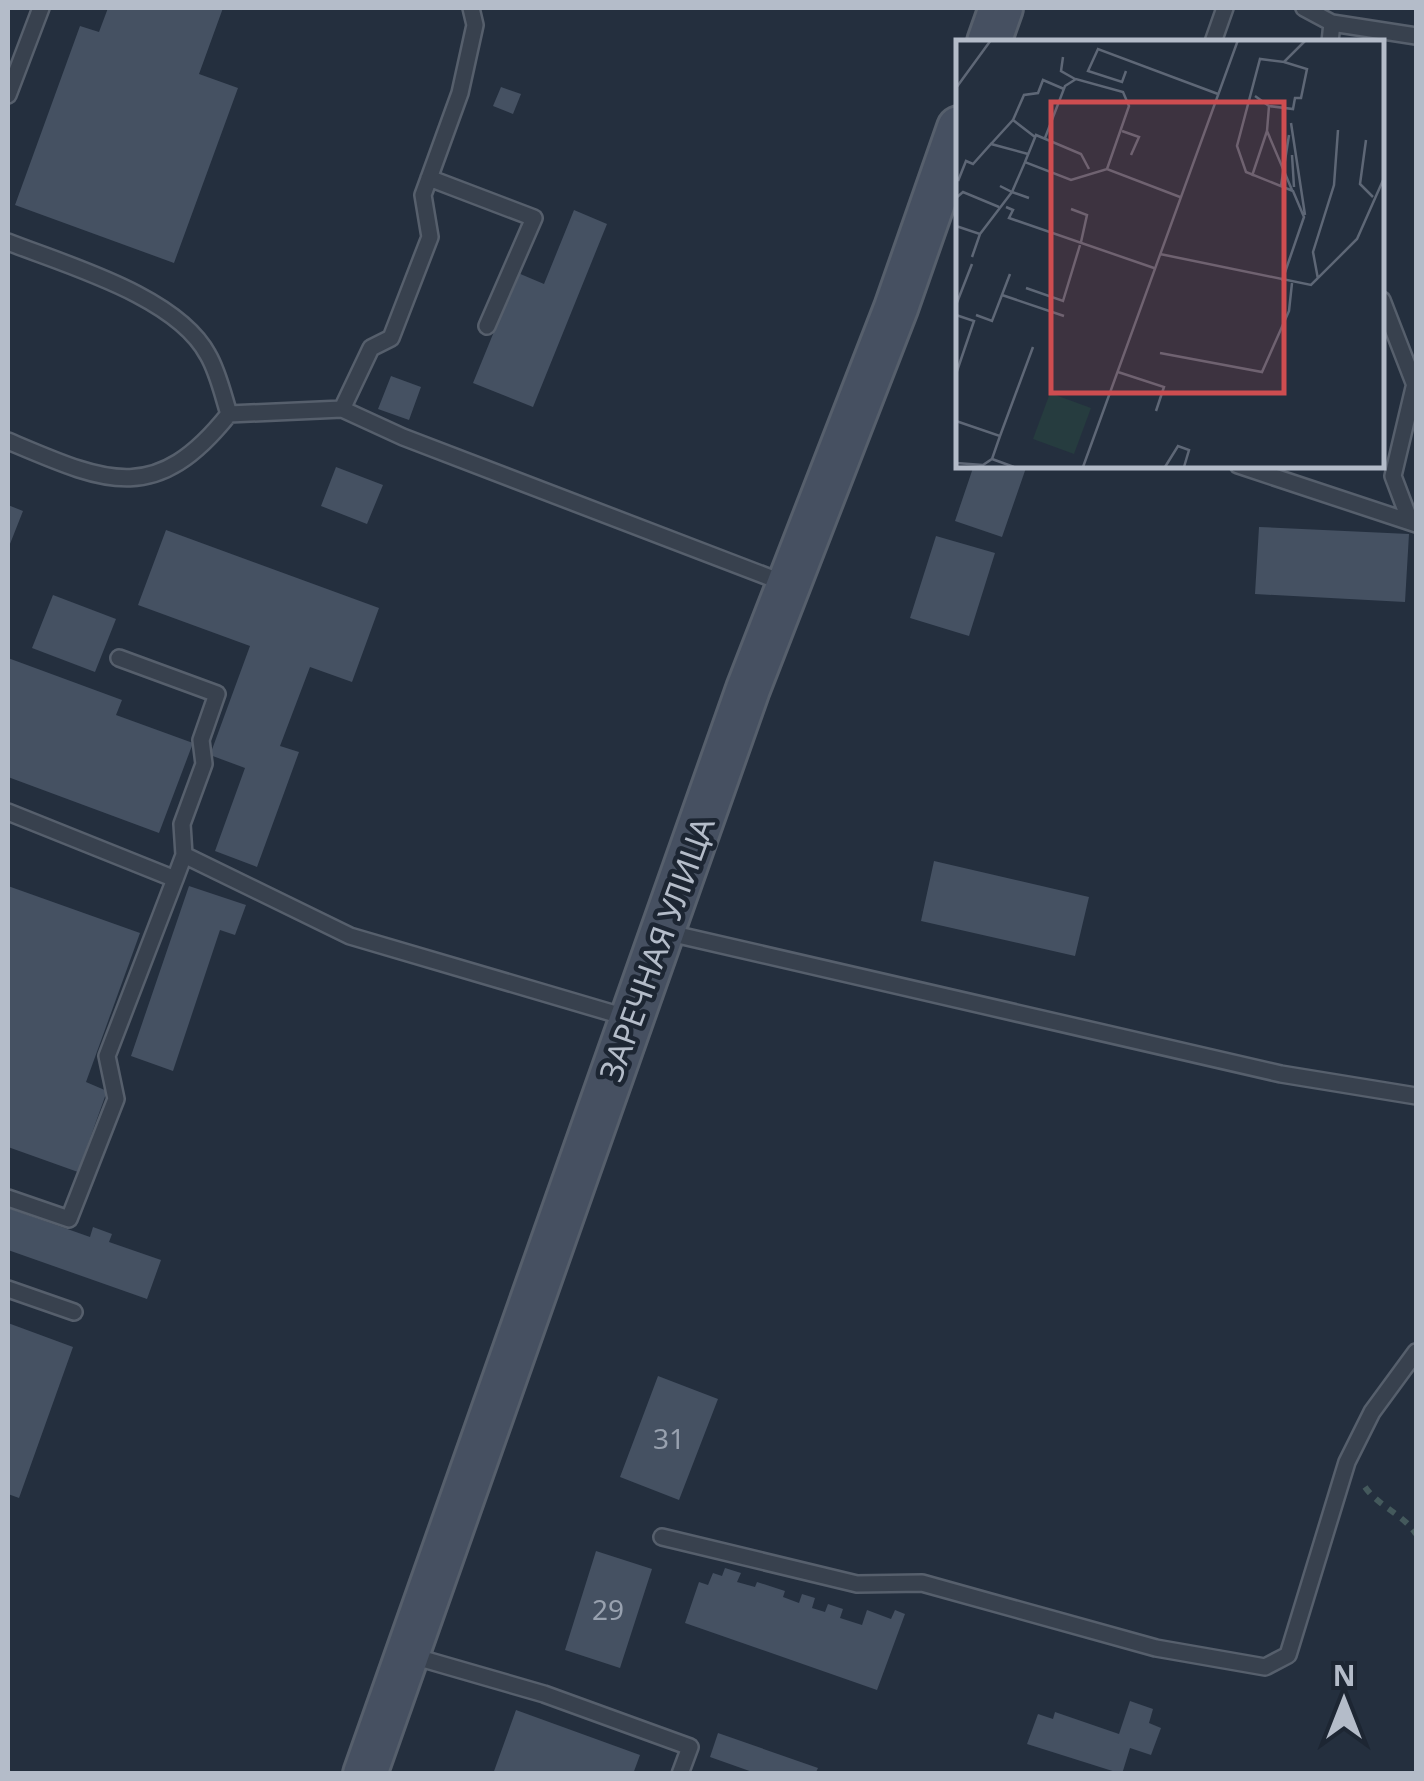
<svg xmlns="http://www.w3.org/2000/svg" width="1424" height="1781" font-family="'Noto Sans',sans-serif">
  <rect width="100%" height="100%" fill="#242f3e"/>
  <path fill="#455162" d="M108,8H223L199,74L238,88L174,263L15,205L80,26L99,32Z
    M501,87L521,94L513,114L493,106Z
    M574,210L607,224L533,407L473,383L518,273L544,284Z
    M391,376L421,387L409,420L378,409Z
    M974,465H1027L1002,537L955,521Z
    M336,467L383,485L367,524L321,506Z
    M8,505L23,511L8,549Z
    M1259,527L1409,534L1405,602L1255,594Z
    M166,530L379,608L352,682L310,667L280,746L299,752L257,867L215,851L245,768L210,755L250,646L138,605Z
    M936,536L995,553L969,636L910,618Z
    M53,595L116,619L95,672L32,648Z
    M8,658L122,700L116,715L193,743L159,833L8,777Z
    M934,861L1089,897L1075,956L921,921Z
    M8,886L140,933L86,1082L107,1091L78,1172L8,1147Z
    M189,886L246,905L235,935L220,930L173,1071L131,1056Z
    M8,1208L90,1237L93,1227L112,1234L109,1242L161,1260L147,1299L8,1250Z
    M8,1323L73,1347L19,1498L8,1494Z
    M658,1376L718,1399L679,1500L620,1477Z
    M596,1551L652,1569L620,1668L565,1650Z
    M725,1568L741,1573L737,1582L755,1587L757,1582L785,1591L783,1597L799,1603L802,1594L815,1598L812,1608L825,1612L828,1604L843,1609L840,1618L862,1625L867,1610L891,1619L895,1610L905,1614L877,1690L685,1623L699,1582L708,1585L713,1573L722,1576Z
    M1130,1701L1153,1709L1149,1723L1161,1728L1151,1755L1130,1748L1122,1774L1027,1744L1038,1714L1053,1719L1055,1712L1119,1734Z
    M516,1710L640,1755L633,1774H493Z
    M718,1733L818,1768L815,1774H758L710,1757Z"/>
  <g fill="none" stroke-linecap="round" stroke-linejoin="round">
    <g stroke="#565f6c" stroke-width="20">
      <path id="lane" d="M1304,8L1332,23L1330,42
        M1332,23L1416,36
        M1213,42L1225,8
        M8,95L41,8
        M429,178L534,218L487,326
        M8,242C66,265 177,296 208,355C218,372 223,395 229,414
        M1382,300L1416,388
        M342,409L371,348L391,338L430,237L423,195L460,93L475,25L471,8
        M8,441C105,482 155,507 229,414L342,409L403,437L784,583
        M1238,465L1416,524
        M1410,521L1393,476L1416,379
        M8,812L175,879L184,855L182,824L204,764L201,740L217,694L119,658
        M184,855L350,936L629,1018
        M665,932L1281,1074L1416,1096
        M8,1198L69,1219L116,1099L107,1056L175,879
        M8,1289L74,1312
        M662,1537L857,1584L922,1583L1156,1648L1265,1667L1288,1655L1347,1462L1372,1412L1416,1352
        M409,1655L544,1694L690,1747L680,1774"/>
    </g>
    <g stroke="#565f6c" stroke-width="48">
      <path id="secondary" d="M989,42L1001,8
        M365,1774L748,689L896,308L959,128"/>
    </g>
    <path stroke="#44595c" stroke-width="6" stroke-dasharray="8 8" stroke-linecap="butt" d="M1365,1487C1379,1507 1403,1514 1416,1534
      M8,1773L10,1774"/>
    <use href="#lane" stroke="#38414e" stroke-width="15"/>
    <use href="#secondary" stroke="#465061" stroke-width="42"/>
  </g>
  <g text-anchor="middle" dominant-baseline="central" stroke-width="9" stroke-linejoin="round" paint-order="stroke">
    <g font-size="28" fill="#98a1af">
      <text x="669" y="1438">31</text>
      <text x="608" y="1609">29</text>
    </g>
    <g font-size="32" fill="#b4bcc9" stroke="#1d2633">
      <text transform="translate(656 949) rotate(-70)">ЗАРЕЧНАЯ УЛИЦА</text>
    </g>
  </g>
  <g transform="translate(956 40)">
    <rect width="428" height="428" fill="#242f3e"/>
    <path d="M94,353L135,368L118,414L77,399Z" fill="#263c3f"/>
    <path fill="none" stroke="#5e6776" stroke-width="2.5" d="M107,17L105,31L119,39M170,31L166,42L132,31L142,9L262,54M0,48L35,0M299,56L313,66L311,91L336,150M313,66L337,69L339,58H345L351,29L328,22M57,80L68,55L82,53L87,40L108,49M335,83L349,175M166,91L183,97L175,115M89,98L109,46L120,39L167,52L173,66L151,129M410,100L404,144L417,157M35,104L57,80L79,97M336,115L338,147M69,122L80,95L125,114L133,129M296,136L311,91M2,141L10,121L17,124L35,104L72,114M44,146L56,152L69,122L115,140L151,129L224,157M325,146L333,95M0,158L7,152L43,167M50,167L57,170L53,178L198,228M115,169L131,175L125,202M0,186L24,194L16,217M24,194L56,152L73,158M204,214L355,245L401,199L428,138M362,239L357,212L378,145L382,90M326,241L348,177L337,151L290,132L281,106L304,19L328,22L350,0M70,248L107,261L124,205M46,255L108,276M0,265L16,224M0,275L18,281L0,334M20,275L36,281L54,234M204,313L306,332L333,271L336,243M162,332L208,347L200,371M0,381L44,396L36,419M44,396L77,307M0,423L27,425L36,419L58,427M127,427L282,0M209,427L222,406L233,410L228,427"/>
    <path fill="#ce4d50" fill-opacity="0.15" stroke="#ce4d50" stroke-width="5" d="M95,62H328V353H95Z"/>
    <rect width="428" height="428" fill="none" stroke="#b4bcc9" stroke-width="5"/>
  </g>
  <rect width="1424" height="1781" fill="none" stroke="#b4bcc9" stroke-width="20"/>
  <g transform="translate(1344 1701)" stroke="#1d2633" stroke-width="8" paint-order="stroke">
  <path d="M0-8L18 38L0 25L-18 38Z" fill="#b4bcc9"/>
  <text y="-15" font-size="28" font-weight="bold" text-anchor="middle" fill="#b4bcc9">N</text>
  </g>
</svg>
